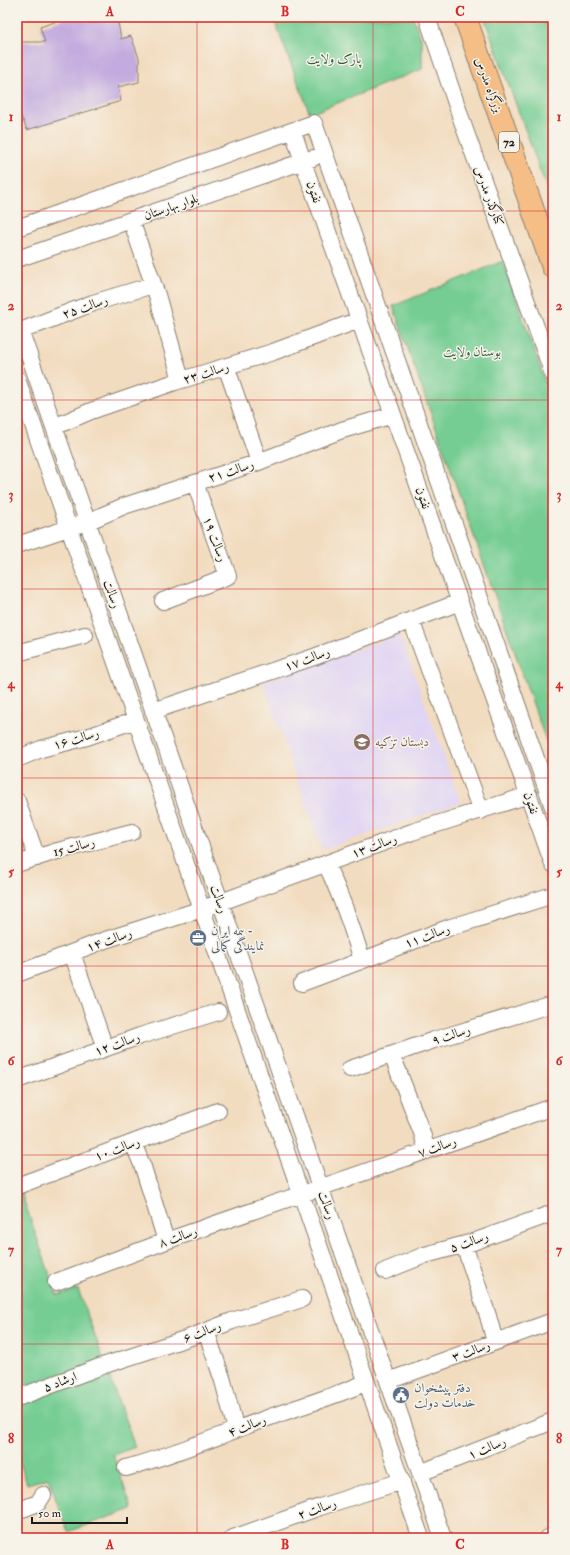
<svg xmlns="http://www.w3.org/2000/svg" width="570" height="1555" font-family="'IM FELL Double Pica',Amiri,serif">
  <rect width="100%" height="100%" fill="#f7f3e8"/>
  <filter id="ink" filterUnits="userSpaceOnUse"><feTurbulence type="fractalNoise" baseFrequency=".025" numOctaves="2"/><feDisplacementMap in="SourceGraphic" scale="8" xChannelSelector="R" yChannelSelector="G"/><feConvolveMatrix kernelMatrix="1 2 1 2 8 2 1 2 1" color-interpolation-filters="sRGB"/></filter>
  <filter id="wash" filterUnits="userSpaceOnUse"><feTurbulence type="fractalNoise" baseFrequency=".012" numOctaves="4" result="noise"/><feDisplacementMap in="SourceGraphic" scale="16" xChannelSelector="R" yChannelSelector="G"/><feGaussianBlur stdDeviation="0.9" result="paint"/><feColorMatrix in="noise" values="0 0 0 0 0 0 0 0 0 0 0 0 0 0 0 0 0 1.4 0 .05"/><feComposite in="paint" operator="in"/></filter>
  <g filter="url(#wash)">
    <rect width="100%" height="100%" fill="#f2dcbf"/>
    <path fill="#e0d4f4" d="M400,635L461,802L322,850L263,682Z"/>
    <path fill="#74cd93" stroke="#487458" d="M273,17H413L422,42V69L310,114Z
      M484,17H543L553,47V206Z
      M503,261L553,404V761L393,306Z
      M17,1181L57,1295L78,1289L135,1447L113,1455L132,1509L68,1532L48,1478L27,1484L17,1454Z"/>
    <g id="blocks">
      <path fill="#c3aadf" d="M69,17H117L121,39L131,36L139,58V82L118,87L121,101L27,130L17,106V42H45L40,27Z"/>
    </g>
  </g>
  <g filter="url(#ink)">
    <use href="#blocks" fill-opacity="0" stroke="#877c6e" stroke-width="1"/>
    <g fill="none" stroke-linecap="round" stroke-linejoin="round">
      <g stroke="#877c6e" stroke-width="18">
        <path id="minor" d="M427,17L465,130L553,374
          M293,131L303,162L553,864
          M131,220L157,295L181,380
          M17,228L314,123L553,807
          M17,259L313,158
          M17,330L24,341L443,1538
          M18,332L93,303L153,285
          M226,366L259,462
          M17,379L421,1538
          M54,427L91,411L175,382L273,352L359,320
          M17,545L87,522L124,506L253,464L342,430L393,415
          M163,601L228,576L195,483
          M411,620L481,811
          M17,653L85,635
          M153,711L314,657L460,602
          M17,759L41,749L87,737L136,720
          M17,801L37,858
          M17,864L54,852L132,832
          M326,864C341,895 352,927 362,960
          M72,953L105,1048
          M17,974L105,940L202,909L412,832L529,795
          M302,983L448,928L553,895
          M392,1055L422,1133L427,1151
          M350,1069L434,1040L553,1004
          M17,1080L140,1036L218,1012
          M133,1143L143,1167L166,1241
          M17,1186L218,1111
          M464,1245L488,1316L495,1342
          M385,1271L425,1255L473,1242L553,1213
          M56,1282L166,1241L553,1107
          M206,1331L223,1381L236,1430
          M388,1381L553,1321
          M17,1398L102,1366L191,1337L232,1321L302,1299
          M126,1468C177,1454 225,1433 276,1415C307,1404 336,1396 367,1382
          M420,1473L553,1421
          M17,1511L38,1503L43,1495
          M233,1538L320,1507L402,1481
          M548,1538L553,1536"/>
      </g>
      <g stroke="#877c6e" stroke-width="24">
        <path id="highway" d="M465,17L553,267"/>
      </g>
      <use href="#minor" stroke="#fff" stroke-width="16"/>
      <use href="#highway" stroke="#f6be87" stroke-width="22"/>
    </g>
  </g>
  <path fill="none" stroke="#d62828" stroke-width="1" stroke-opacity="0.55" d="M197,17V1538M373,17V1538M17,211H553M17,400H553M17,589H553M17,778H553M17,966H553M17,1155H553M17,1344H553"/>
  <defs>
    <g id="school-disc" transform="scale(0.9)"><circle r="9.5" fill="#8d6e63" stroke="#f7f3e8"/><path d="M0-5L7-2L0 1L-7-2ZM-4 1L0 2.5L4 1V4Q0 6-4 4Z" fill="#fff"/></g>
    <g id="office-disc" transform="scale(0.9)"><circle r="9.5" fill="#5c6f8a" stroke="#f7f3e8"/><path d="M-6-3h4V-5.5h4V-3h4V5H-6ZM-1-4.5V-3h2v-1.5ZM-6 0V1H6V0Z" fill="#fff"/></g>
    <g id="civic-disc" transform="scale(0.9)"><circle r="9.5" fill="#5c6f8a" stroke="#f7f3e8"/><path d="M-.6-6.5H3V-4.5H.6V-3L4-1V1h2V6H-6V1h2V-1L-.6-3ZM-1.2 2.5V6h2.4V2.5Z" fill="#fff"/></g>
  </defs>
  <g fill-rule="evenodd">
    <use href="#school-disc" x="362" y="742"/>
    <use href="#office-disc" x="198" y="938"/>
    <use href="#civic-disc" x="401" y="1395"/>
  </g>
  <g text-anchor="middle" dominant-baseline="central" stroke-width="3" stroke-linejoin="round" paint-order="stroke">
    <rect fill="#f7f3e8" stroke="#5e5c59" stroke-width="1" x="499" y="132" width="20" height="20" rx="3"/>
    <g font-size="12" font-weight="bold" fill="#1c1c1c">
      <text x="509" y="142">72</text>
    </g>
    <g font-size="13" fill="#3b5a46" stroke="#f7f3e8">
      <text x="334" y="59">پارک ولایت</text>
      <text x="472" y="352">بوستان ولایت</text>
    </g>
    <g font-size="13" fill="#1c1c1c" stroke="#f7f3e8">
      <text transform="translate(489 85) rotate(70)">بزرگراه مدرس</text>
      <text transform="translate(314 192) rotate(70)">نفتون</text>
      <text transform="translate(489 196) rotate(70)">کنارگذر مدرس</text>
      <text transform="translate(171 207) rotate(-19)">بلوار بهارستان</text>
      <text transform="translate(85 307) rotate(-19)">رسالت ۲۵</text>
      <text transform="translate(206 373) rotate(-17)">رسالت ۲۳</text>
      <text transform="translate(231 471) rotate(-18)">رسالت ۲۱</text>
      <text transform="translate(423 498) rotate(70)">نفتون</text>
      <text transform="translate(215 539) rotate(70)">رسالت ۱۹</text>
      <text transform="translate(112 594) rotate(71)">رسالت</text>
      <text transform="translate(307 659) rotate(-20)">رسالت ۱۷</text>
      <text transform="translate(76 739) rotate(-16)">رسالت ۱۶</text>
      <text transform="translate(531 803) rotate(70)">نفتون</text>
      <text transform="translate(374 846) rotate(-20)">رسالت ۱۳</text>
      <text transform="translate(74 847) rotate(-15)">رسالت 15</text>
      <text transform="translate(219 899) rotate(71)">رسالت</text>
      <text transform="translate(427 936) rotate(-20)">رسالت ۱۱</text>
      <text transform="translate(109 940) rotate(-19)">رسالت ۱۴</text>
      <text transform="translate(451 1035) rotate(-17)">رسالت ۹</text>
      <text transform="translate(117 1044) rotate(-19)">رسالت ۱۲</text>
      <text transform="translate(437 1147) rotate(-19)">رسالت ۷</text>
      <text transform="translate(117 1149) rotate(-20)">رسالت ۱۰</text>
      <text transform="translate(327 1205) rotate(71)">رسالت</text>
      <text transform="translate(178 1237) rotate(-19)">رسالت ۸</text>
      <text transform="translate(469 1242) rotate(-19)">رسالت ۵</text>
      <text transform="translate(202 1332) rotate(-21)">رسالت ۶</text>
      <text transform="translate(471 1351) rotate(-20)">رسالت ۳</text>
      <text transform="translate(60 1382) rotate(-20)">ارشاد ۵</text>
      <text transform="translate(247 1426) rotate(-21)">رسالت ۴</text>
      <text transform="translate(487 1448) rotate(-22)">رسالت ۱</text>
      <text transform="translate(317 1509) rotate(-19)">رسالت ۲</text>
    </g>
    <g font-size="13" fill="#785e54" stroke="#f7f3e8" text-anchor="start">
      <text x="375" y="742">دبستان تزکیه</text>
    </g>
    <g font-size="13" fill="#4e5e75" stroke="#f7f3e8" text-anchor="start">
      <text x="211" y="931">بیمه ایران -<tspan x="211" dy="15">نمایندگى کمالى</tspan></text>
      <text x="414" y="1388">دفتر پیشخوان<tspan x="414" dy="15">خدمات دولت</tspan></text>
    </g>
  </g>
  <rect width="570" height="1555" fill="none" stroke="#f7f3e8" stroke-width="44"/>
  <path d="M32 1517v6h95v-6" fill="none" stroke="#1c1c1c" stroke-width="2"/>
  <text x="38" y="1517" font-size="12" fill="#1c1c1c" stroke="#f7f3e8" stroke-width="3" paint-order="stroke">50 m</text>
  <rect x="22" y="22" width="526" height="1511" fill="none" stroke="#d62828" stroke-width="1.5"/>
  <g font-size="13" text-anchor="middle" font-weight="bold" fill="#d62828">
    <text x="110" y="16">A</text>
    <text x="285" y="16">B</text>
    <text x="460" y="16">C</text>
    <text x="11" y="121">1</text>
    <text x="559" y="121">1</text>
    <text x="11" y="310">2</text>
    <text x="559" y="310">2</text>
    <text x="11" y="499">3</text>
    <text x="559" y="499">3</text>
    <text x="11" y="688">4</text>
    <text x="559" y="688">4</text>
    <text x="11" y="876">5</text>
    <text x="559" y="876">5</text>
    <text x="11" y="1065">6</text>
    <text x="559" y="1065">6</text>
    <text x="11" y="1254">7</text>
    <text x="559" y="1254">7</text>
    <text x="11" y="1443">8</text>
    <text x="559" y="1443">8</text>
    <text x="110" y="1549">A</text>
    <text x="285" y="1549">B</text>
    <text x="460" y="1549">C</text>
  </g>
</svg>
